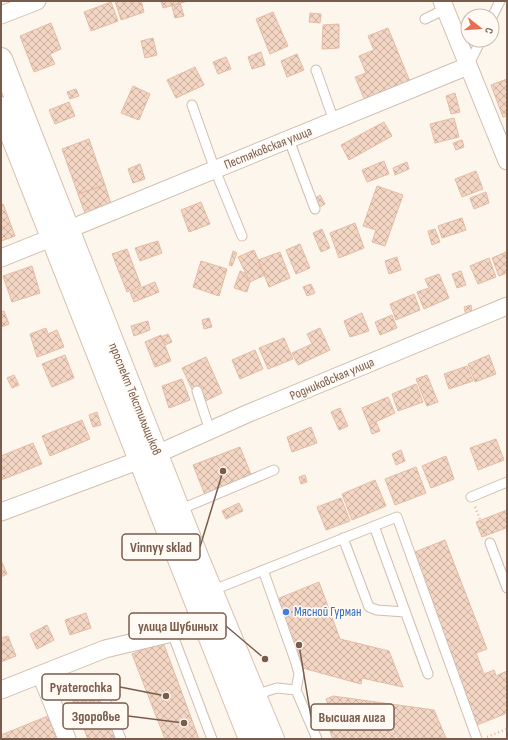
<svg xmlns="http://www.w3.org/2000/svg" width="508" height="740" font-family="'Sofia Sans Condensed',sans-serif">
  <defs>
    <pattern id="building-cross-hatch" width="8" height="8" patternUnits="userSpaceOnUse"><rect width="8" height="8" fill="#f3d5c3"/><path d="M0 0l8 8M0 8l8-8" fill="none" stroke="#cab0a1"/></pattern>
  </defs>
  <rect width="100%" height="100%" fill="#fdf6ec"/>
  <path fill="url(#building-cross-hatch)" stroke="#e6bba3" d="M115,1H141L144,12L121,20Z
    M161,1H188L163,8Z
    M111,2L118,21L91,31L84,12Z
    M180,3L184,16L175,18L172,6Z
    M273,12L288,46L270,54L256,19Z
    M310,13L321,14L320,23L309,22Z
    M51,23L61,49L50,54L55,64L34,72L20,36Z
    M339,24V48L322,49L323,25Z
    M388,28L411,84L366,103L355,77L366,73L359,56L374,50L368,36Z
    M153,38L157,55L145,58L141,41Z
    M261,52L265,65L252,69L248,57Z
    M297,54L304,70L287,77L281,61Z
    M226,57L231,69L218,74L213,62Z
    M195,67L204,85L176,98L167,80Z
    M507,79V116L503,117L491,85Z
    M133,86L150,94L139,120L121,113Z
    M76,89L79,96L70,99L67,92Z
    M455,93L460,112L451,114L446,96Z
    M69,102L75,116L55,124L49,110Z
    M454,118L459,137L435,143L430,124Z
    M384,122L392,136L349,160L341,145Z
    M89,139L105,185L78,194L62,149Z
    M462,140L464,147L456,150L453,143Z
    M384,161L389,174L367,182L362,170Z
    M407,162L409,169L395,175L393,168Z
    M140,164L145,179L133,183L128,169Z
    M476,171L483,189L462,197L455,179Z
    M105,185L112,207L86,216L78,194Z
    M377,186L403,195L385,246L372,242L376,230L363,226Z
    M486,192L489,203L474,209L470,198Z
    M320,195L325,204L320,207L314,199Z
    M201,202L210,224L189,232L181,210Z
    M3,204L15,236L1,241V205Z
    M462,218L466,230L442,238L438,226Z
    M355,223L364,248L339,258L330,233Z
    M322,229L330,248L321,252L313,233Z
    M435,229L440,242L432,245L428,231Z
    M158,241L162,253L140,261L135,248Z
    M300,244L310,268L296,274L286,250Z
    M127,249L141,286L127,292L112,254Z
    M254,250L265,275L250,282L238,257Z
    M233,251L237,253L232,266L229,265Z
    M280,252L290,278L269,287L258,260Z
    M506,252L507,273L499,276L492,258Z
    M397,257L401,270L389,274L385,261Z
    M489,258L496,277L478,284L470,266Z
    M201,261L227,269L219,296L193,287Z
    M32,266L40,293L12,302L3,276Z
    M240,271L245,273L250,282L247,292L234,288Z
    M461,271L466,285L457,288L452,274Z
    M439,274L449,298L424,309L417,292L429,288L425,279Z
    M155,282L159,292L134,302L130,292Z
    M311,284L315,293L307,296L303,287Z
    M414,294L420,310L396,320L390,304Z
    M471,305L472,313L466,315L464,307Z
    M4,311L9,324L1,327V312Z
    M362,313L369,331L350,337L344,321Z
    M392,315L397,328L380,335L375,322Z
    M209,318L212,327L204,329L202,320Z
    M148,321L150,330L134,336L131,326Z
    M46,328L48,334L57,330L64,347L37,357L30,334Z
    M320,328L330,350L298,365L292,353L312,344L307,334Z
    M168,334L172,342L165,345L161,337Z
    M161,335L171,361L155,367L145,342Z
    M284,338L293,359L268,369L259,348Z
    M255,350L263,369L240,379L232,360Z
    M65,355L74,378L52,387L42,364Z
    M489,355L496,374L475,382L468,364Z
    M206,357L222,393L199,404L182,368Z
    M467,366L473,381L449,389L444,374Z
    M14,375L19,385L12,388L7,378Z
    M427,375L438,402L427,406L416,379Z
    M182,379L190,400L169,408L162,386Z
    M416,384L423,402L398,411L392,394Z
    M388,397L395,413L369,425L362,408Z
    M340,408L348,426L339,430L331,412Z
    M97,412L101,425L93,427L89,415Z
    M82,420L90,439L50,456L42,436Z
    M376,422L380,431L372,434L369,425Z
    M311,427L317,443L292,452L287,437Z
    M496,439L504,460L478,470L470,448Z
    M33,443L42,464L1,480V456Z
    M240,447L252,477L205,495L193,465Z
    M401,450L405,461L396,465L392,454Z
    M446,456L454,479L431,488L422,466Z
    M416,467L426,493L395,505L385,479Z
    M305,475L307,482L301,484L299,477Z
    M375,480L386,506L352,520L342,494Z
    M341,498L350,521L326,530L317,507Z
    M239,503L243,511L226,519L222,511Z
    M507,510V530L506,528L482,537L476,522Z
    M445,540L487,649L476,653L484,674L494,670L496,676L507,671V713L477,725L410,554Z
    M1,560L7,574L1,577Z
    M319,582L340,639L389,651L403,687L362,678L361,684L299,667L277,599Z
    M86,613L91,628L70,635L65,620Z
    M47,625L54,640L37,649L30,634Z
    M8,636L16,656L1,662V638Z
    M163,642L199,739H165L132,654Z
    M97,689L117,739H88L72,699Z
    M333,696L434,710L446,738L333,739L327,723L334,720L326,699Z
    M48,716L57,739H1V735Z"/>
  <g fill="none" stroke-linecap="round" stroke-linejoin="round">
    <g stroke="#d1beb0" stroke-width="11">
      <path id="service" d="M492,17L500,1
        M425,19L445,9
        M468,66L481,40
        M316,70L334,121
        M192,105L215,170L242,236
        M289,140L315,209
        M197,391L210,431
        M471,497L507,482
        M179,510L274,470
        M374,526L428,674
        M343,538L369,607L377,610L405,612
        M490,543L507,588
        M263,570L296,663L299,674L296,690
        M211,591L397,517L477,739
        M172,633L212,739
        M255,695L277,688L296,690L317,739
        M104,697L121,739"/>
    </g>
    <g stroke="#d1beb0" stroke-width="19">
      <path id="minor" d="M442,1L507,161
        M1,15L37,1
        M67,230L468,66
        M1,258L51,238
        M157,454L249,413L507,306
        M1,512L140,460
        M41,675L67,739
        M1,690L105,649L172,633L200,614"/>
    </g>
    <g stroke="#d6c0b0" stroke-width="24">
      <path id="secondary" d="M1,59L198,559L273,739
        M1,108L250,739"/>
    </g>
    <path stroke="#d9b8a5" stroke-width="2.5" stroke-dasharray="1 3" stroke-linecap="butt" d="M475,507L486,534
      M487,737L507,729"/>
    <use href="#service" stroke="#fff" stroke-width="9"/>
    <use href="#minor" stroke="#fff" stroke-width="17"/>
    <use href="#secondary" stroke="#fff" stroke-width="22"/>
  </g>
  <circle fill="#3f7fe0" stroke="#fffaf3" stroke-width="1.5" cx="286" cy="612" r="4"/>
  <g text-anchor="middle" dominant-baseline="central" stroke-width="3.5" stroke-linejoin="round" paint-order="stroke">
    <g font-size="13" fill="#7a5c4d" stroke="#fffaf3">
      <text transform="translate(268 148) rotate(-22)">Пестяковская улица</text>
      <text transform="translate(332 379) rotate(-23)">Родниковская улица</text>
      <text transform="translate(135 399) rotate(68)">проспект Текстильщиков</text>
    </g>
    <g font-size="13" fill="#366cbe" stroke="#fffaf3" text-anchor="start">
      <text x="294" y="612">Мясной Гурман</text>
    </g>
  </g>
  <path fill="none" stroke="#7a5c4d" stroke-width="1.5" d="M223 471L200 547M265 659L226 626M166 696L120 687M184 723L128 716M299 645L311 717"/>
  <g fill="#7a5c4d" stroke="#fffaf3" stroke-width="1.5">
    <circle cx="223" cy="471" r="4"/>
    <circle cx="265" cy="659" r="4"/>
    <circle cx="166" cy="696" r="4"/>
    <circle cx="184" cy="723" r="4"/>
    <circle cx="299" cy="645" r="4"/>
  </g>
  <g fill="#fffaf3" stroke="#7a5c4d" stroke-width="1.5">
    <rect x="122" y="534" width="78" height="26" rx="4"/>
    <rect x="129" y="613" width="97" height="26" rx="4"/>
    <rect x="42" y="674" width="78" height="26" rx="4"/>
    <rect x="63" y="703" width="65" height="26" rx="4"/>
    <rect x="311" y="704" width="83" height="26" rx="4"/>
  </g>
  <g font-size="14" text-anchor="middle" font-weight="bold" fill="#7a5c4d">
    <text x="161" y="552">Vinnyy sklad</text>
    <text x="178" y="631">улица Шубиных</text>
    <text x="81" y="692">Pyaterochka</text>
    <text x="96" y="721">Здоровье</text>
    <text x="352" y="722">Высшая лига</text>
  </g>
  <rect width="508" height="740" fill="none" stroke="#7a5c4d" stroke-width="4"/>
  <g transform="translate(480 28) rotate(107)"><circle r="19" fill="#fffaf3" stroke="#cabbb1"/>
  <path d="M0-3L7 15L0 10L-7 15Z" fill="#e76f51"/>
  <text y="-6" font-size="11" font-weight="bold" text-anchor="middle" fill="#7a5c4d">С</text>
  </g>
</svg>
